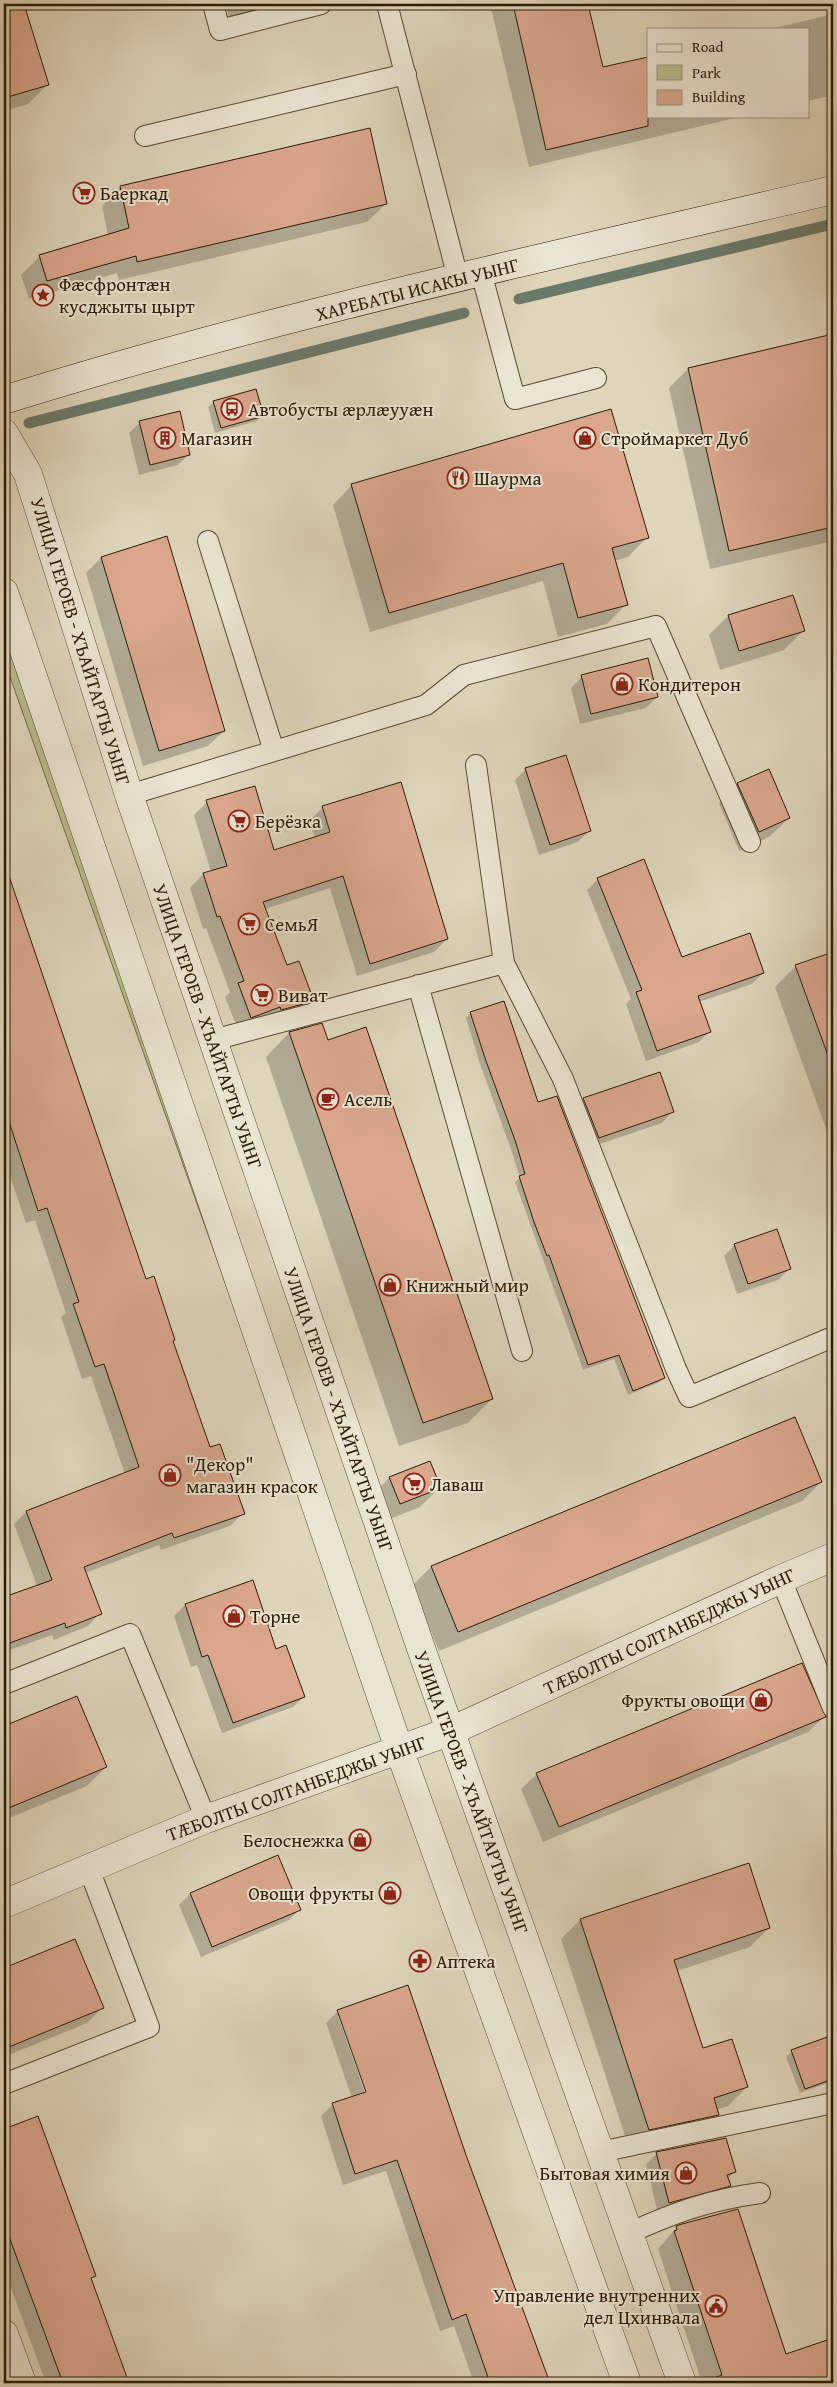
<svg xmlns="http://www.w3.org/2000/svg" width="837" height="2387" font-family="'Gentium Book Plus',serif">
  <rect width="100%" height="100%" fill="#ded5ba"/>
  <filter id="stains"><feTurbulence type="fractalNoise" baseFrequency=".004" numOctaves="4"/><feColorMatrix values="0 0 0 0 .2 0 0 0 0 .09 0 0 0 0 .02 0 0 0 .5 -.17"/></filter>
  <radialGradient id="worn" r=".72"><stop offset=".6" stop-color="#630" stop-opacity="0"/><stop offset="1" stop-color="#630" stop-opacity=".3"/></radialGradient>
  <path fill="#b7bc8c" stroke="#726c48" d="M4,616L369,1688L4,660Z"/>
  <path fill="#0003" fill-rule="evenodd" d="M4,4H23L47,85L28,104L4,111Z
    M225,4H297L231,24Z
    M490,4H587L602,69L648,58V116H744L529,167Z
    M833,14V95L808,101V29H771Z
    M120,187L386,204L367,222L119,280L117,273L29,299L21,275L40,256L108,235L102,206Z
    M833,336V541L710,569L669,388L688,369Z
    M214,402L262,416L257,421L215,433L208,407Z
    M140,422L189,454L178,465L139,475L129,433Z
    M352,485L647,537L628,557L614,561L626,604L607,624L558,637L543,581L370,632L333,505Z
    M101,558L224,731L208,746L143,766L86,573Z
    M793,597L803,631L784,650L720,670L709,635L728,616Z
    M582,677L657,697L646,708L580,724L571,688Z
    M526,769L589,831L578,842L539,855L515,780Z
    M738,784L789,818L769,837L739,851L719,803Z
    M207,802L274,852L315,838L309,821L323,807L447,939L434,952L357,976L330,888L265,909L287,967L312,1001L299,1014L238,1030L225,997L230,992L206,928L203,929L190,888L203,874L211,872L194,815Z
    M4,866L145,1281L172,1341L209,1449L243,1513L230,1526L161,1550L159,1545L85,1573L100,1613L88,1626L54,1640L52,1635L4,1652V1598L37,1586L14,1524L26,1512L125,1474L91,1376L82,1379L61,1317L66,1313L35,1220L26,1223L4,1159Z
    M598,879L682,958L763,973L752,984L699,1002L710,1031L699,1042L646,1061L626,1004L631,999L587,890Z
    M833,953V1148L775,987L795,967Z
    M471,1013L538,1103L664,1378L658,1383L628,1395L614,1359L583,1370L515,1182L520,1178L511,1149L481,1067L466,1018Z
    M321,1025L492,1399L468,1423L399,1446L266,1057L289,1033Z
    M584,1100L672,1112L662,1123L588,1148L573,1110Z
    M735,1245L789,1269L778,1280L737,1294L724,1256Z
    M429,1462L439,1488L420,1507L380,1523L370,1497L389,1478Z
    M821,1482L802,1501L439,1651L412,1586L431,1567Z
    M252,1582L275,1651L304,1697L293,1707L222,1733L197,1665L191,1667L174,1616L185,1605Z
    M77,1697L106,1767L87,1786L4,1820V1727Z
    M824,1717L808,1732L543,1842L521,1789L537,1774Z
    M278,1857L299,1910L289,1920L201,1957L179,1905L190,1894Z
    M748,1865L769,1928L750,1947L677,1971L703,2050L747,2087L728,2106L716,2110L718,2114L698,2134L629,2148L561,1939L580,1920Z
    M74,1940L102,2008L87,2023L4,2057V1970Z
    M338,2011L465,2155L547,2383H474L454,2326L440,2331L386,2171L343,2185L321,2116L333,2104L352,2098L326,2023ZM338,2016H341L370,2098L367,2099Z
    M833,2036V2081L800,2093L786,2057L792,2051Z
    M37,2118L94,2275L90,2280L127,2381L130,2380L131,2383H46L4,2269V2130Z
    M657,2154L735,2172L727,2179L729,2186L718,2197L658,2214L646,2164Z
    M677,2227L785,2355L833,2339V2383H702L658,2249Z"/>
  <g fill="none" stroke-linecap="round" stroke-linejoin="round">
    <path stroke="#6a7a6a" stroke-width="11" d="M519,299L833,224
      M29,423L464,313"/>
  </g>
  <path fill="#daa78e" stroke="#2d1b03" d="M4,4H24L49,85L4,98Z
    M513,4H588L603,67L648,57V126L546,150Z
    M370,128L387,204L137,262L136,256L47,281L39,255L129,228L120,186Z
    M833,334V527L729,551L688,368Z
    M256,389L264,416L221,428L213,401Z
    M611,409L649,538L612,548L628,605L578,618L563,563L389,613L351,484Z
    M180,411L190,455L150,465L139,421Z
    M167,536L225,731L159,751L101,557Z
    M793,595L805,631L739,651L728,615Z
    M648,658L658,697L591,714L581,675Z
    M566,755L591,831L550,845L525,768Z
    M769,769L790,818L759,832L737,783Z
    M401,782L448,939L370,964L343,876L263,902L287,965L299,961L314,1001L281,1010L280,1007L251,1018L238,983L244,981L220,916L217,917L203,873L227,866L206,800L255,786L274,850L330,832L322,806Z
    M644,859L682,957L750,933L764,973L698,996L711,1032L657,1051L636,992L642,990L597,878Z
    M9,876L146,1279L154,1276L175,1340L173,1341L210,1447L220,1444L245,1514L174,1538L172,1533L84,1567L102,1614L66,1628L65,1623L4,1645V1597L52,1580L26,1511L139,1467L104,1364L95,1367L73,1304L79,1302L47,1208L38,1211L4,1106V877Z
    M833,952V1061H830L795,965Z
    M504,1001L538,1102L557,1096L665,1378L633,1391L619,1355L588,1365L549,1255L547,1256L534,1222L519,1176L525,1174L516,1143L486,1061L470,1012Z
    M322,1023L328,1040L366,1027L493,1399L423,1423L289,1032Z
    M660,1072L674,1112L599,1138L583,1098Z
    M777,1229L791,1269L748,1284L734,1244Z
    M795,1417L822,1482L458,1632L431,1566Z
    M430,1461L441,1488L400,1504L389,1477Z
    M253,1580L276,1649L286,1645L305,1697L233,1723L208,1655L202,1657L185,1604Z
    M802,1663L826,1717L559,1827L536,1773Z
    M77,1696L107,1767L4,1810V1726Z
    M278,1855L301,1910L212,1947L190,1893Z
    M749,1863L770,1928L674,1960L703,2048L732,2039L748,2087L714,2098L719,2115L649,2130L580,1919Z
    M75,1939L104,2008L4,2049V1968Z
    M408,1985L466,2155L550,2383H490L466,2314L452,2320L397,2160L355,2174L332,2103L366,2092L337,2010Z
    M833,2035V2079L805,2089L791,2050Z
    M38,2116L96,2276L91,2278L129,2383H63L4,2223V2129Z
    M726,2138L736,2172L727,2175L731,2186L669,2203L656,2152Z
    M738,2209L786,2354L833,2338V2383H715L714,2378L722,2375L674,2231L677,2230L676,2226L682,2224Z"/>
  <g fill="none" stroke-linecap="round" stroke-linejoin="round">
    <g stroke="#594a31" stroke-width="22">
      <path id="service" d="M213,4L220,30L321,4
        M387,4L458,278
        M145,136L406,74
        M481,272L515,399L596,378
        M208,541L274,751
        M476,765L504,963
        M129,795L426,705L464,675L656,626L750,842
        M418,985L522,1351
        M213,1040L504,963L563,1079L676,1369L689,1397L833,1337
        M781,1579L833,1708
        M4,1684L130,1634L206,1819
        M4,2084L149,2027L89,1869
        M600,2152L833,2103
        M629,2233C676,2212 709,2200 760,2193"/>
    </g>
    <g stroke="#594a31" stroke-width="29">
      <path id="tertiary" d="M4,433L28,474L129,795L423,1654L682,2383
        M4,592L399,1749L627,2383
        M4,1904L206,1819L451,1731L781,1579L833,1557
        M4,2334L22,2383"/>
    </g>
    <g stroke="#2d1b03" stroke-width="29">
      <path id="secondary" d="M4,400C276,315 556,255 833,190"/>
    </g>
    <use href="#service" stroke="#eae4d2" stroke-width="20"/>
    <use href="#tertiary" stroke="#eae4d2" stroke-width="28"/>
    <use href="#secondary" stroke="#eae4d2" stroke-width="28"/>
  </g>
  <defs>
    <g id="supermarket-ring" transform="scale(1.125)"><circle r="9.5" fill="#eae4d2" stroke="#8f2418" stroke-width="1.5"/><path d="M-6-5.5h2.5l.6 2H6L4.5 2H-2.5L-4.4-4H-6ZM-1.5 3.2a1.3 1.3 0 1 0 .1 0ZM3 3.2a1.3 1.3 0 1 0 .1 0Z" fill="#8f2418"/></g>
    <g id="sight-ring" transform="scale(1.125)"><circle r="9.5" fill="#eae4d2" stroke="#8f2418" stroke-width="1.5"/><path d="M0-6L1.8-2.2L6-1.7L2.9 1.2L3.7 5.4L0 3.3L-3.7 5.4L-2.9 1.2L-6-1.7L-1.8-2.2Z" fill="#8f2418"/></g>
    <g id="bus-ring" transform="scale(1.125)"><circle r="9.5" fill="#eae4d2" stroke="#8f2418" stroke-width="1.5"/><path d="M-5-6H5V4H4V6H2V4H-2V6H-4V4H-5ZM-3.5-4V0h7V-4ZM-3.5 1.2v1.5H-2V1.2ZM2 1.2v1.5H3.5V1.2Z" fill="#8f2418"/></g>
    <g id="building-ring" transform="scale(1.125)"><circle r="9.5" fill="#eae4d2" stroke="#8f2418" stroke-width="1.5"/><path d="M-4-6H4V6H1V3H-1V6H-4ZM-2.5-4.3h1.7v1.8h-1.7ZM.8-4.3h1.7v1.8H.8ZM-2.5-1h1.7V.8h-1.7ZM.8-1h1.7V.8H.8Z" fill="#8f2418"/></g>
    <g id="shop-ring" transform="scale(1.125)"><circle r="9.5" fill="#eae4d2" stroke="#8f2418" stroke-width="1.5"/><path d="M-5-2.5h2.3a2.7 3.5 0 0 1 5.4 0H5L5.5 6h-11ZM-1.5-2.5h3a1.5 2.3 0 0 0-3 0Z" fill="#8f2418"/></g>
    <g id="restaurant-ring" transform="scale(1.125)"><circle r="9.5" fill="#eae4d2" stroke="#8f2418" stroke-width="1.5"/><path d="M-5-6h1v4h1v-4h1v4h1v-4h1v5L-1.5 .5V6h-2V.5L-5-1ZM5-6V6H3V1.5H1.5Q1.5-4 5-6Z" fill="#8f2418"/></g>
    <g id="cafe-ring" transform="scale(1.125)"><circle r="9.5" fill="#eae4d2" stroke="#8f2418" stroke-width="1.5"/><path d="M-5.5-4.5H6V0H3Q3 3.5 0 3.5H-2.5Q-5.5 3.5-5.5 0ZM3-3.2v2h1.7v-2ZM-6 4.5H4V6H-6Z" fill="#8f2418"/></g>
    <g id="pharmacy-ring" transform="scale(1.125)"><circle r="9.5" fill="#eae4d2" stroke="#8f2418" stroke-width="1.5"/><path d="M-2-6h4v4h4v4h-4v4h-4v-4h-4v-4h4Z" fill="#8f2418"/></g>
    <g id="civic-ring" transform="scale(1.125)"><circle r="9.5" fill="#eae4d2" stroke="#8f2418" stroke-width="1.5"/><path d="M-.6-6.5H3V-4.5H.6V-3L4-1V1h2V6H-6V1h2V-1L-.6-3ZM-1.2 2.5V6h2.4V2.5Z" fill="#8f2418"/></g>
  </defs>
  <g fill-rule="evenodd">
    <use href="#supermarket-ring" x="84" y="193"/>
    <use href="#sight-ring" x="43" y="295"/>
    <use href="#bus-ring" x="232" y="409"/>
    <use href="#building-ring" x="165" y="438"/>
    <use href="#shop-ring" x="585" y="438"/>
    <use href="#restaurant-ring" x="458" y="478"/>
    <use href="#shop-ring" x="622" y="684"/>
    <use href="#supermarket-ring" x="239" y="821"/>
    <use href="#supermarket-ring" x="249" y="924"/>
    <use href="#supermarket-ring" x="262" y="995"/>
    <use href="#cafe-ring" x="328" y="1099"/>
    <use href="#shop-ring" x="390" y="1285"/>
    <use href="#shop-ring" x="170" y="1475"/>
    <use href="#supermarket-ring" x="414" y="1484"/>
    <use href="#shop-ring" x="234" y="1616"/>
    <use href="#shop-ring" x="761" y="1700"/>
    <use href="#shop-ring" x="360" y="1840"/>
    <use href="#shop-ring" x="390" y="1893"/>
    <use href="#pharmacy-ring" x="420" y="1961"/>
    <use href="#shop-ring" x="686" y="2173"/>
    <use href="#civic-ring" x="716" y="2306"/>
  </g>
  <g text-anchor="middle" dominant-baseline="central" stroke-width="4" stroke-linejoin="round" paint-order="stroke">
    <g font-size="19" fill="#2d1b03" stroke="#eae4d2" text-anchor="start">
      <text x="100" y="193">Баеркад</text>
      <text x="59" y="284">Фæсфронтæн<tspan x="59" dy="22">кусджыты цырт</tspan></text>
      <text x="248" y="409">Автобусты æрлæууæн</text>
      <text x="181" y="438">Магазин</text>
      <text x="601" y="438">Строймаркет Дуб</text>
      <text x="474" y="478">Шаурма</text>
      <text x="638" y="684">Кондитерон</text>
      <text x="255" y="821">Берёзка</text>
      <text x="265" y="924">СемьЯ</text>
      <text x="278" y="995">Виват</text>
      <text x="344" y="1099">Асель</text>
      <text x="406" y="1285">Книжный мир</text>
      <text x="186" y="1464">"Декор"<tspan x="186" dy="22">магазин красок</tspan></text>
      <text x="430" y="1484">Лаваш</text>
      <text x="250" y="1616">Торне</text>
      <text x="745" y="1700" text-anchor="end">Фрукты овощи</text>
      <text x="344" y="1840" text-anchor="end">Белоснежка</text>
      <text x="374" y="1893" text-anchor="end">Овощи фрукты</text>
      <text x="436" y="1961">Аптека</text>
      <text x="670" y="2173" text-anchor="end">Бытовая химия</text>
      <text x="700" y="2295" text-anchor="end">Управление внутренних<tspan x="700" dy="22">дел Цхинвала</tspan></text>
    </g>
    <g font-size="19" fill="#2d1b03" stroke="#eae4d2">
      <text transform="translate(417 289) rotate(-14)">ХАРЕБАТЫ ИСАКЫ УЫНГ</text>
      <text transform="translate(81 641) rotate(73)">УЛИЦА ГЕРОЕВ - ХЪАЙТАРТЫ УЫНГ</text>
      <text transform="translate(208 1026) rotate(71)">УЛИЦА ГЕРОЕВ - ХЪАЙТАРТЫ УЫНГ</text>
      <text transform="translate(339 1409) rotate(71)">УЛИЦА ГЕРОЕВ - ХЪАЙТАРТЫ УЫНГ</text>
      <text transform="translate(669 1631) rotate(-25)">ТÆБОЛТЫ СОЛТАНБЕДЖЫ УЫНГ</text>
      <text transform="translate(296 1788) rotate(-20)">ТÆБОЛТЫ СОЛТАНБЕДЖЫ УЫНГ</text>
      <text transform="translate(472 1792) rotate(70)">УЛИЦА ГЕРОЕВ - ХЪАЙТАРТЫ УЫНГ</text>
    </g>
  </g>
  <rect width="837" height="2387" fill="none" stroke="#ded5ba" stroke-width="20"/>
  <rect x="5" y="5" width="827" height="2377" fill="none" stroke="#2d1b03" stroke-width="2.5"/>
  <rect x="10" y="10" width="817" height="2367" fill="none" stroke="#2d1b03"/>
  <rect x="647" y="28" width="162" height="90" fill="#eae4d2" stroke="#9e947f"/>
  <rect x="657" y="44" width="25" height="8" fill="#eae4d2" stroke="#9e947f"/>
  <text x="692" y="52" font-size="15" fill="#2d1b03">Road</text>
  <rect x="657" y="65" width="25" height="15" fill="#b7bc8c" stroke="#9e947f"/>
  <text x="692" y="78" font-size="15" fill="#2d1b03">Park</text>
  <rect x="657" y="90" width="25" height="15" fill="#daa78e" stroke="#9e947f"/>
  <text x="692" y="102" font-size="15" fill="#2d1b03">Building</text>
  <rect width="100%" height="100%" filter="url(#stains)"/>
  <rect width="100%" height="100%" fill="url(#worn)"/>
</svg>
